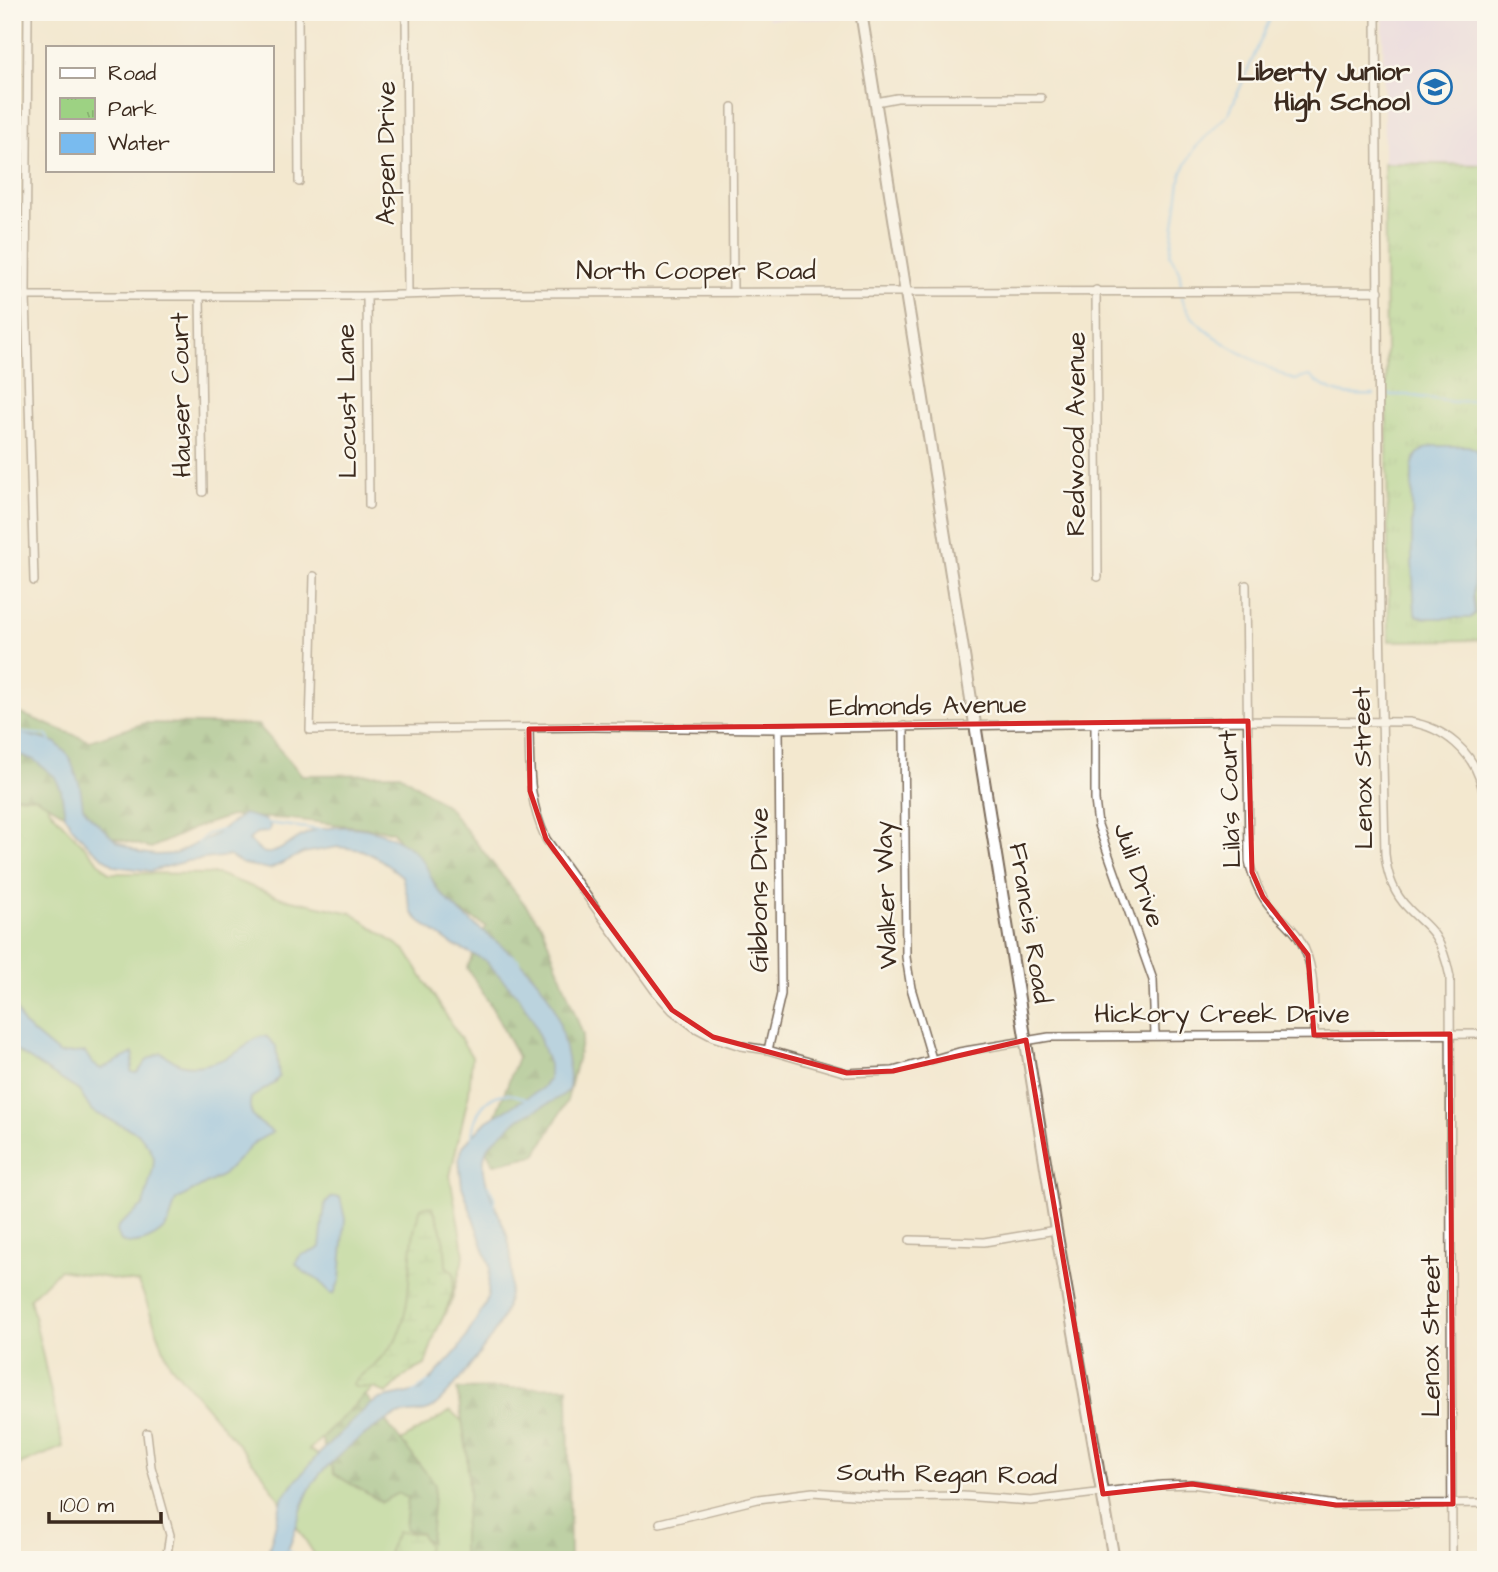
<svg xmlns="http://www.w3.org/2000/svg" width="1498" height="1572" font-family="'Architects Daughter',sans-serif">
  <defs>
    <pattern id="forest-firs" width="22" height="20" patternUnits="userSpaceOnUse" patternTransform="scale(1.75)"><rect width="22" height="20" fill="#7eb471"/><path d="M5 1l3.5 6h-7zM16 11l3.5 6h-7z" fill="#68935c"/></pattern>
    <pattern id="wetland-marsh" width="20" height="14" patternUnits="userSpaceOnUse" patternTransform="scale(1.75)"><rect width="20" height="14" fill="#9dd283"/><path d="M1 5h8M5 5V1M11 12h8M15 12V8" fill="none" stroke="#88b471"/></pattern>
    <pattern id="park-tufts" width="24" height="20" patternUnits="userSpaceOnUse" patternTransform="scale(1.75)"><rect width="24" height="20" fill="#9dd283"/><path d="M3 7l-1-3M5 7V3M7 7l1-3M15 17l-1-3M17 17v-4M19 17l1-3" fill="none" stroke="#88b471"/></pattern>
  </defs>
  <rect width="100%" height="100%" fill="#fbf7ec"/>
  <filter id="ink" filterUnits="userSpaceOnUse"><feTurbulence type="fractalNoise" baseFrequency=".0143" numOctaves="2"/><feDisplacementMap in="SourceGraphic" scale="14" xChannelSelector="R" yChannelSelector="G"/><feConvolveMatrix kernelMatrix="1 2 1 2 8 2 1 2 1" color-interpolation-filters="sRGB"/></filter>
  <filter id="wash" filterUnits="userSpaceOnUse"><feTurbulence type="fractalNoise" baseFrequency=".00686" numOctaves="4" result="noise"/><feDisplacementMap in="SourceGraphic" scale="28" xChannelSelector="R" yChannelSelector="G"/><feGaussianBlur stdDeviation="1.57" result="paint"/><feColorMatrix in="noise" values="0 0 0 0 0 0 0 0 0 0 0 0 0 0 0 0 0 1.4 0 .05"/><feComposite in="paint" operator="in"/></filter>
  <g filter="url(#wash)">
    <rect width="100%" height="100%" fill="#f3e8cf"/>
    <path fill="#e5d3f1" d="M768,12H860L861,19H768Z
      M1383,12H1486V165L1384,163Z"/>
    <path fill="#9dd283" stroke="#6c7e50" stroke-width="2" d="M12,775H29L51,811L109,873L218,874L282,898L352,913L406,951L472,1057L469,1093L450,1176L464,1255L451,1303L427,1346L371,1390L309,1450L349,1472L451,1411L465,1424L470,1500L469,1560H318L263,1474L169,1363L139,1283L59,1270L30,1298L63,1447L12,1468Z"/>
    <path fill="url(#forest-firs)" stroke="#5c6f48" stroke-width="2" d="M12,710L89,741L145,723L258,725L302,775L400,774L448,807L542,926L583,1035L567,1101L536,1155L494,1164L481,1140L493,1122L518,1057L491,1006L467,968L486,926L446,904L392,831L291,819L231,816L197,827L151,848L100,834L35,797L12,796Z
      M568,1387L570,1560H463V1532L469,1494L467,1452L457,1389Z
      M365,1395L435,1484L430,1542L405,1528L408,1497L398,1493L382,1502L334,1474L321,1438Z"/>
    <path fill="url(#wetland-marsh)" stroke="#6c7e50" stroke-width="2" d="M426,1206L432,1207C441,1224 446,1247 446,1266L454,1273C455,1295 445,1313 436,1332C432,1343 429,1354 425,1365L404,1376L387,1393L373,1388L355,1387L352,1385L355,1381C369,1368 389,1354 397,1337C416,1297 404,1248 421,1208Z
      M397,1532L420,1533L428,1546L424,1560H388V1553Z"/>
    <path fill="url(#park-tufts)" stroke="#6c7e50" stroke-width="2" d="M1384,163L1486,165V640L1389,641Z"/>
    <path fill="#79bbef" stroke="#5a7286" stroke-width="2" d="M1433,446H1468L1476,449L1481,460L1473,596L1475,614L1470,618H1425L1418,616L1415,613L1412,561V468C1415,454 1419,450 1433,446Z
      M12,731L55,742L69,756L80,786L83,807L90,816L116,841L141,853L156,855L175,854L214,835L244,814L265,820L271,827L268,832L256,833L249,840C254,845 259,852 266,853C279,854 295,838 308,833C324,826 349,826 366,829C387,833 412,844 424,863C430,872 432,883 439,891C473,931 528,955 552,1003C559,1016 562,1034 565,1049C568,1063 572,1077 568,1091C554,1103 538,1108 522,1117C513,1122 506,1130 498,1137C495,1140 489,1145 487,1149C474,1175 502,1214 508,1239C514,1263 512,1295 502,1318C494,1336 443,1406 426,1411C416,1414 405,1411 395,1416C366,1431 342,1451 320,1474C298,1499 299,1535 282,1560H266L283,1496L317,1456L368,1406L380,1399L421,1390L458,1350L485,1305L488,1294L490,1267L462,1186L459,1159L463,1146L487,1121L541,1089L549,1080V1065L533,1020L520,998L485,960L453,945L423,924L412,913L402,876L380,859L362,850L338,847L303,853L270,869L243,864L229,856L187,861L151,871L115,866L90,847L72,827L65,815L61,790L55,777L34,760L12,752Z
      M12,1001L23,1024L59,1054L85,1052L92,1063L101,1069L133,1053L134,1055L131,1071L134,1073L138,1072L148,1059L161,1053C167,1056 173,1061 180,1064C199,1070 227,1060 243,1048C251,1042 255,1036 266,1036L276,1046L279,1077L273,1084L251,1098C246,1116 259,1123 273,1132L255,1142L223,1175L176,1200C173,1207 172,1215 169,1222C161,1237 137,1248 121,1241L117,1232L118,1226L143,1206L153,1169L154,1158L150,1148L138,1133L98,1114L91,1110L79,1091L12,1048Z
      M332,1197H340L345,1219L340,1280L334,1294H331L320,1281L304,1272L296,1264C299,1249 312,1256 320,1247L325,1204Z"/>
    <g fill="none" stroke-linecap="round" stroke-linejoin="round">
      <path stroke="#79bbef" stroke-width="2.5" d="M1181,284L1179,269L1170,255L1181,174L1195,148L1229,113L1273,12
        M1182,296C1185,330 1261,363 1289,378L1295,380L1310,376C1331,395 1346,396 1374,395
        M1386,395H1407L1453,402L1486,400
        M21,733L46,735L50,741
        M266,823L322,830
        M198,843L207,834L222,830
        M509,954L519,960L521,966
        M472,1140C473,1108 494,1082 527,1100
        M488,1185L494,1197V1205
        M414,1392L429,1382
        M288,1550L298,1560"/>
    </g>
  </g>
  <g filter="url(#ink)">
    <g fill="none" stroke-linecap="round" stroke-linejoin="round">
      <g stroke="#7b6c5c" stroke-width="10">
        <path id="street" d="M28,12L26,295L34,581
          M298,12L299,182
          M406,12L408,294
          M1376,12L1380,621L1385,854C1387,874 1394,894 1408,908C1417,918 1428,925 1435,936C1443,948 1447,962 1450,977L1452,1560
          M876,102L897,98H1041
          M732,107L733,292
          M1096,290L1098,577
          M12,296H367L466,293L1379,291
          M200,296L203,492
          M367,296L369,505
          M314,576L310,730L592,727L779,729L1248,721L1409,722C1444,727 1474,752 1482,787C1485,797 1485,809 1486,819
          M1246,585L1249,861C1253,879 1260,896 1273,910C1282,919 1292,927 1299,938C1317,967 1313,1001 1314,1035
          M1095,725V800L1098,825L1153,980L1155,1036
          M904,726L906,957L911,988L932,1059
          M529,729C530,772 528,800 546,839L655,991L672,1010L694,1027L713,1037L741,1046L768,1050L847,1073L893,1071L959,1052L1049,1037L1486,1034
          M768,1050L781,994L779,729
          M910,1240L984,1242L1056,1230
          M147,1433L151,1467L170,1535L166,1560
          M660,1523L758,1499L813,1492L878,1497L963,1496L1031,1501L1162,1485L1192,1484L1336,1505L1486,1503"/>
      </g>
      <g stroke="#7b6c5c" stroke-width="14">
        <path id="secondary" d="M861,12L1056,1230L1114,1560"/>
      </g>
      <use href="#street" stroke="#fff" stroke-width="7"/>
      <use href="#secondary" stroke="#fff" stroke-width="10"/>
    </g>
  </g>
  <path d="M0 0H1498V1572H0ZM1248,721L1252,872L1263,897L1308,955L1314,1035L1450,1034L1453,1504L1336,1505L1192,1484L1103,1494L1026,1040L893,1071L847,1073L713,1037L672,1010L546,839L530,791L529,729Z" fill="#f3e8cf" fill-opacity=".55" fill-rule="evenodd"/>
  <path fill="none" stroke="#d62828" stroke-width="5" stroke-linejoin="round" d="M1248,721L1252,872L1263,897L1308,955L1314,1035L1450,1034L1453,1504L1336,1505L1192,1484L1103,1494L1026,1040L893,1071L847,1073L713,1037L672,1010L546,839L530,791L529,729Z"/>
  <defs>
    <g id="school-ring" transform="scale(1.75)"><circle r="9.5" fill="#fbf7ec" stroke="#1f6fb2" stroke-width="1.5"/><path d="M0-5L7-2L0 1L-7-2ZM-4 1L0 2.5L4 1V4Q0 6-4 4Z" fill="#1f6fb2"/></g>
  </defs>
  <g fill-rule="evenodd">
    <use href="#school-ring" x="1435" y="87"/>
  </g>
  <g text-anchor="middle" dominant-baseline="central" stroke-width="5" stroke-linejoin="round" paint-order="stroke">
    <g font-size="26" font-weight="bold" fill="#3b2a1e" stroke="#fbf7ec" text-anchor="end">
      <text x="1410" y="72">Liberty Junior<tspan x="1410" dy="30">High School</tspan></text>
    </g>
    <g font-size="26" fill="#3b2a1e" stroke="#fbf7ec">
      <text transform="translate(386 153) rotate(-90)">Aspen Drive</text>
      <text x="696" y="271">North Cooper Road</text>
      <text transform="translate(181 395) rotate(-91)">Hauser Court</text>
      <text transform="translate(347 401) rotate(-91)">Locust Lane</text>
      <text transform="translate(1076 434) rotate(-90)">Redwood Avenue</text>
      <text transform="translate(928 706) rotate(-1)">Edmonds Avenue</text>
      <text transform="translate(1363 768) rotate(-91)">Lenox Street</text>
      <text transform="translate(1230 799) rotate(-92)">Lila's Court</text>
      <text transform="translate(1139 875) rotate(71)">Juli Drive</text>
      <text transform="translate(759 890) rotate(-90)">Gibbons Drive</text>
      <text transform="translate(886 895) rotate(-92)">Walker Way</text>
      <text transform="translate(1030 923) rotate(81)">Francis Road</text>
      <text x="1222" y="1014">Hickory Creek Drive</text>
      <text transform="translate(1431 1336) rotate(-90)">Lenox Street</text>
      <text transform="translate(947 1474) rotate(1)">South Regan Road</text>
    </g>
  </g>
  <rect width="1498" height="1572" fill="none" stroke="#fbf7ec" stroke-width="42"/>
  <rect x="46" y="46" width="228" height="126" fill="#fbf7ec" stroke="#aea59a" stroke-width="2"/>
  <rect x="60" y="68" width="35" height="10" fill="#ffffff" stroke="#aea59a" stroke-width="2"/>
  <text x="108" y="80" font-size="21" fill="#3b2a1e">Road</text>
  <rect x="60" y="98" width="35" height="21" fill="url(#park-tufts)" stroke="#aea59a" stroke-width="2"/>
  <text x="108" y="116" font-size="21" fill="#3b2a1e">Park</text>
  <rect x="60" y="133" width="35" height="21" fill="#79bbef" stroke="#aea59a" stroke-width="2"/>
  <text x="108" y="150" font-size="21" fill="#3b2a1e">Water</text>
  <path d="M49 1512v10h112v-10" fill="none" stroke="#3b2a1e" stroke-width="3.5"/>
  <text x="60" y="1512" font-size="21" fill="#3b2a1e" stroke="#fbf7ec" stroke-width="5" paint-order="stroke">100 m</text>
</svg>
